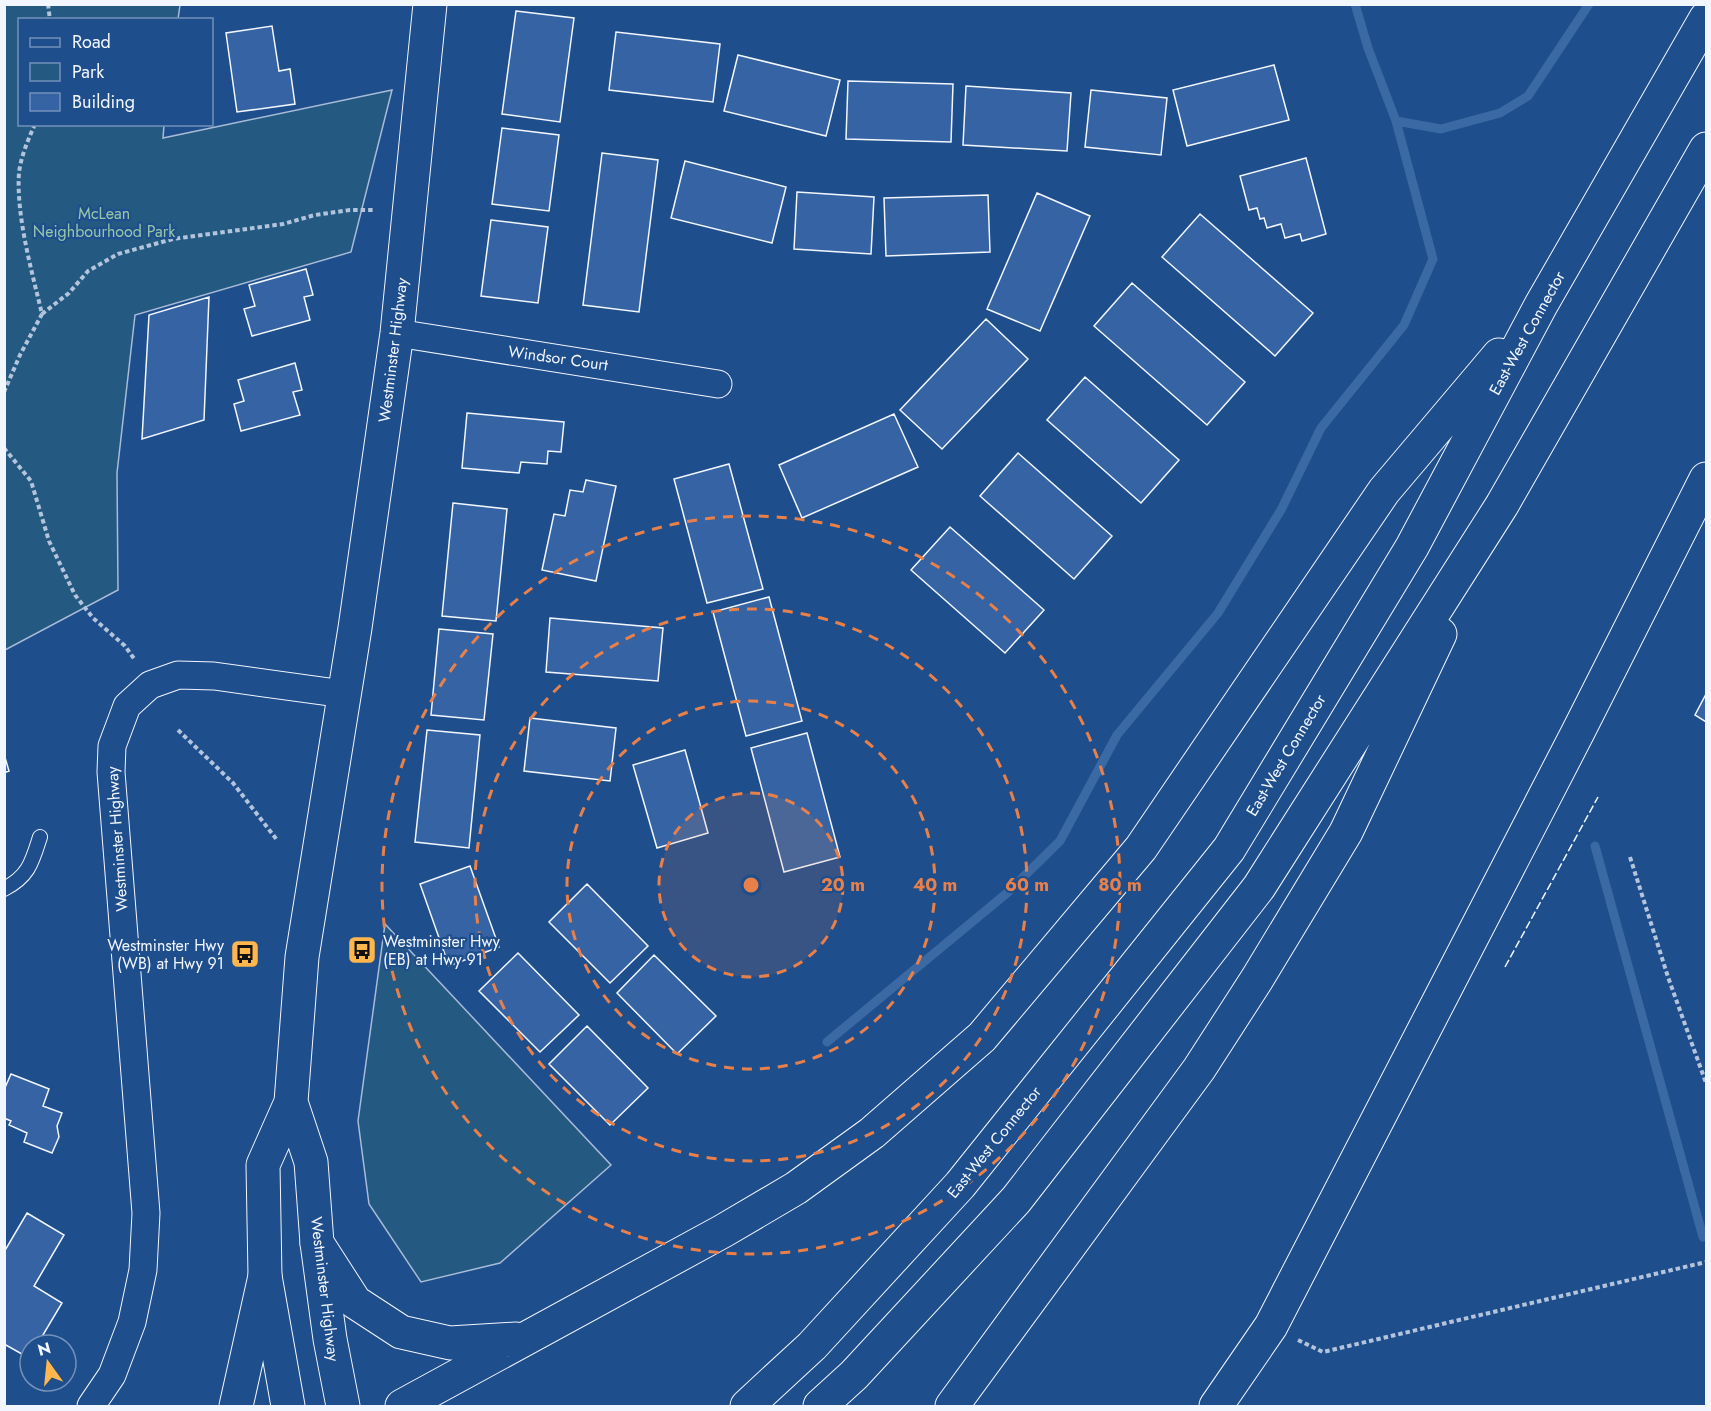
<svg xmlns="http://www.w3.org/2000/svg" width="1711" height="1411" font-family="Jost,sans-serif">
  <rect width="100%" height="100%" fill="#1f4e8c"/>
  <path fill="#245a82" stroke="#a8bbd7" stroke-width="1.5" d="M5,4L180,5L178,19L20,20V124L164,125L163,138L392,90L351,252L135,315L117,473L118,590L5,650Z
    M385,924L611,1165L500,1263L421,1282L369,1204L358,1121Z"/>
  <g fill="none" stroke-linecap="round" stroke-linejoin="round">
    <path stroke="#3b69a3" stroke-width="9" d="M1396,121L1441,129L1500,113L1528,96L1589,4
      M1595,846L1703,1237
      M827,1042L1007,893L1060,841L1117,735L1218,613L1281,510L1321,428L1404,325L1433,259L1396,121L1368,48L1355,4"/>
  </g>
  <path fill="#3563a3" stroke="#f2f6ff" stroke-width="1.5" d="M516,11L574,18L560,122L502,114Z
    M272,26L279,71L290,69L295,104L237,112L226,33Z
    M616,32L720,44L713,102L609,90Z
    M738,55L840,80L826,136L724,111Z
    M1274,65L1289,120L1187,146L1173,90Z
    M848,81L953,84L951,142L846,139Z
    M966,86L1071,93L1067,151L963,145Z
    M1091,90L1167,98L1161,155L1085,147Z
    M502,128L559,135L549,211L492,204Z
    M602,153L658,160L639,312L583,305Z
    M1306,158L1326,234L1302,241L1300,234L1285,238L1281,224L1267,228L1264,218L1260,219L1257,208L1249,210L1240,176Z
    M685,161L786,187L772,243L671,218Z
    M797,192L874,197L871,254L794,249Z
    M1037,193L1090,216L1040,331L987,309Z
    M988,195L990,252L886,256L884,198Z
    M1200,214L1313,313L1275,356L1162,257Z
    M491,220L548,227L538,303L481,296Z
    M306,269L313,295L304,297L310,320L252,336L244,309L255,306L249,285Z
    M1132,283L1245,382L1207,425L1094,326Z
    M209,297L204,420L142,439L149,315Z
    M986,319L1028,359L942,449L900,410Z
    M295,363L302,390L293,392L300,415L241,431L234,404L244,401L238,380Z
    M1085,377L1179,460L1141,503L1047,420Z
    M467,413L564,422L561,452L548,451L547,464L521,462L519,473L462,468Z
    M894,414L918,467L802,518L779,465Z
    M1018,453L1112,536L1074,579L980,496Z
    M729,464L763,589L707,603L674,479Z
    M586,480L616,486L596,581L542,570L554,514L565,516L570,490L583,492Z
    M453,503L507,509L496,621L442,616Z
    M950,527L1044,610L1005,653L911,570Z
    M769,597L802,721L746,736L713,612Z
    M550,618L663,628L658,681L546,672Z
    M439,629L493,634L484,720L431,715Z
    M1706,694V722L1695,715Z
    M530,718L616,728L610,781L524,771Z
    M427,730L480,735L469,848L415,842Z
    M807,733L840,857L784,872L751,748Z
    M685,750L708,833L657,848L633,765Z
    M4,754L9,771L4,773Z
    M470,866L499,947L449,966L420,884Z
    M587,884L648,946L610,983L549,922Z
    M518,953L579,1015L540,1052L479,991Z
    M654,955L716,1016L677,1054L617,993Z
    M587,1026L648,1088L610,1125L549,1064Z
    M11,1074L49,1089L43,1106L62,1113L57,1126L59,1137L52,1153L24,1142L27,1133L9,1125L11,1121L4,1118V1090Z
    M27,1213L64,1235L34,1286L62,1303L37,1345H30L29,1358L4,1344V1252Z"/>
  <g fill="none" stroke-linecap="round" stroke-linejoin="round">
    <g stroke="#f2f6ff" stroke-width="16">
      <path id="service" d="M4,889C29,876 32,862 40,837"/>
    </g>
    <g stroke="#f2f6ff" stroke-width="29">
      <path id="minor" d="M397,333L718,384
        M91,1406L112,1375L132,1322L143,1270L146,1213L111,772L112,746L127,706L150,685L178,675L214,676L344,694"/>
    </g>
    <g stroke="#f2f6ff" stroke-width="35">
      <path id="secondary" d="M291,1102L311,1162L317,1243L330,1339L343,1406
        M288,1406L265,1276L263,1165L291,1102L302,957L355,628L397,333L430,4"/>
    </g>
    <g stroke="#f2f6ff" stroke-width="35">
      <path id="motorway" d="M317,1243L355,1302L401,1332L450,1343L516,1339
        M236,1406L265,1276
        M402,1406L723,1231L796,1188L872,1133L982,1037L1141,848L1384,491L1499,355
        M747,1406L812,1346L960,1185L1229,849L1412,547L1541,305L1706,18
        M820,1406L854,1375L1016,1200L1259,887L1502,505L1706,149
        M952,1406L1199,1069L1257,979L1346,832L1440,634
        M1216,1406L1271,1326L1578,732L1706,479"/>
    </g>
    <path stroke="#b3c4dc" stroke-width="4" stroke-dasharray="4.5 3" stroke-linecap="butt" d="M48,4L50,20
      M42,314L69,293L88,271L118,254L173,239L283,224L315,215L350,210H373
      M4,392L20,355L42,314C32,272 16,216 19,173C21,156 28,140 35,124
      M4,448L31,481L49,541L75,595L93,618L125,646L135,660
      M178,730L233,783L277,840
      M1630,857L1668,977L1706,1083
      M1298,1340L1323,1352L1706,1262"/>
    <use href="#service" stroke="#1f4e8c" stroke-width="14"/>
    <use href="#minor" stroke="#1f4e8c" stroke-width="27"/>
    <use href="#secondary" stroke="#1f4e8c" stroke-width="33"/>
    <use href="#motorway" stroke="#1f4e8c" stroke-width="33"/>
    <path stroke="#f2f6ff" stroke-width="1.5" stroke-dasharray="8 3" stroke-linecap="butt" d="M1505,967L1598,797"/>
  </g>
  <circle cx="751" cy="885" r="92" fill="#ea8049" fill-opacity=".12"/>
  <g fill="none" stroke="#ea8049" stroke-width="3" stroke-dasharray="10 8">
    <circle cx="751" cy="885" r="92"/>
    <circle cx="751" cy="885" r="184"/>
    <circle cx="751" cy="885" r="276"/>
    <circle cx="751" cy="885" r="369"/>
  </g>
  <defs>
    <g id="bus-square" transform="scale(1.5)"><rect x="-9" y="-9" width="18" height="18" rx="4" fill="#ffb74d" stroke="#1f4e8c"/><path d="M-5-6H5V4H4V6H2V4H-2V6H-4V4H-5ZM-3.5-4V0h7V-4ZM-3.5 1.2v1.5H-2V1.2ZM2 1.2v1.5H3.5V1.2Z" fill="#111"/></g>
  </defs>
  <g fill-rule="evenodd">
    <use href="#bus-square" x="362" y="950"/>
    <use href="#bus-square" x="245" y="954"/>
  </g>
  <g text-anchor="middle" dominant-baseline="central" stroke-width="4.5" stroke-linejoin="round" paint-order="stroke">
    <g font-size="16" fill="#97c8a6" stroke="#1f4e8c">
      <text x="104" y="213">McLean<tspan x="104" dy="18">Neighbourhood Park</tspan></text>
    </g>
    <g font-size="16" fill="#f2f6ff" stroke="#1f4e8c">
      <text transform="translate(1527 333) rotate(-61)">East-West Connector</text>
      <text transform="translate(393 350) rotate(-83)">Westminster Highway</text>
      <text transform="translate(558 358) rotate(8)">Windsor Court</text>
      <text transform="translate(1286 755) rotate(-59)">East-West Connector</text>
      <text transform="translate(117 839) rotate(-94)">Westminster Highway</text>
      <text transform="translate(994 1142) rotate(-51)">East-West Connector</text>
      <text transform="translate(325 1289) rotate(83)">Westminster Highway</text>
    </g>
    <g font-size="16" fill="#f2f6ff" stroke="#1f4e8c" text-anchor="start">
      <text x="383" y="941">Westminster Hwy<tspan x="383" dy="18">(EB) at Hwy 91</tspan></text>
      <text x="224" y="945" text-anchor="end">Westminster Hwy<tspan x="224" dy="18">(WB) at Hwy 91</tspan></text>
    </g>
  </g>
  <circle cx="751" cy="885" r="9" fill="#ea8049" stroke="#1f4e8c" stroke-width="3"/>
  <g font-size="18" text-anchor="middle" font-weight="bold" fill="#ea8049" stroke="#1f4e8c" stroke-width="4.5" stroke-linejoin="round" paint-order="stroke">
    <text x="843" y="891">20 m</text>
    <text x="935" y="891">40 m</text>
    <text x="1027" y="891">60 m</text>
    <text x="1120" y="891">80 m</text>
  </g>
  <rect width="1711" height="1411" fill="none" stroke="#f2f6ff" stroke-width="12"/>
  <rect x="18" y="18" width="195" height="108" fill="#1f4e8c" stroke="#7391ba" stroke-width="1.5"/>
  <rect x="30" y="38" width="30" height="9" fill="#1f4e8c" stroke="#7391ba" stroke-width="1.5"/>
  <text x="72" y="48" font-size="18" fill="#f2f6ff">Road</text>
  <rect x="30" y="63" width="30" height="18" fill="#245a82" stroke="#7391ba" stroke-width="1.5"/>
  <text x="72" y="78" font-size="18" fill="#f2f6ff">Park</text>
  <rect x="30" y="93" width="30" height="18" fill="#3563a3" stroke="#7391ba" stroke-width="1.5"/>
  <text x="72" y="108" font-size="18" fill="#f2f6ff">Building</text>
  <g transform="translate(48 1363) rotate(345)"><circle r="28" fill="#1f4e8c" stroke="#7391ba" stroke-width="1.5"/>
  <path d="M0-4.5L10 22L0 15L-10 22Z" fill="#ffb74d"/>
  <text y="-9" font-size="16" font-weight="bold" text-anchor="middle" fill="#f2f6ff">N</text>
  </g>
</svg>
